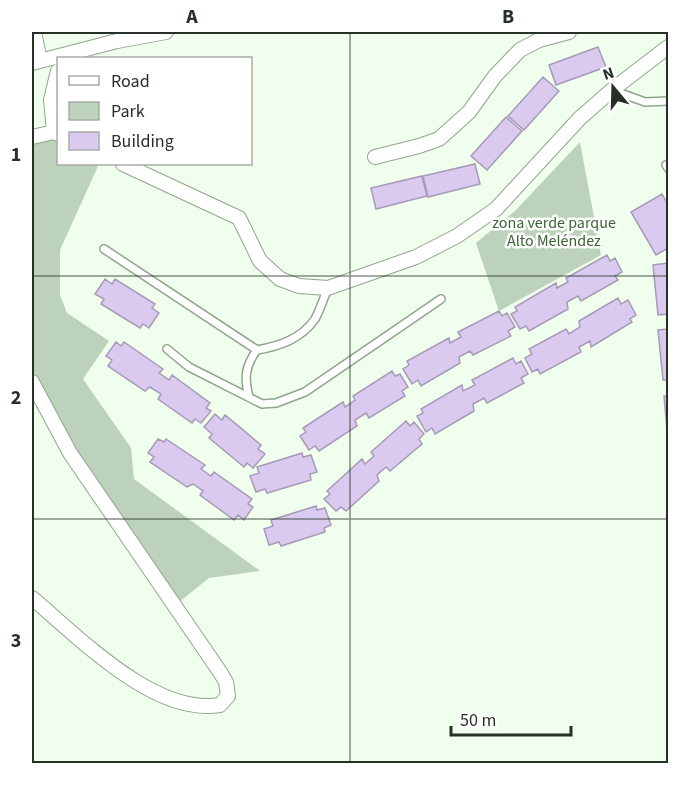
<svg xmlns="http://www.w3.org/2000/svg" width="700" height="795" font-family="'Source Sans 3',sans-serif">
  <rect width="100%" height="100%" fill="#f0feed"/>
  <path fill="#bdd2ba" d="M58,136V164H99L60,250V295L67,313L109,341L83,379L131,448L134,479L260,571L209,578L178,603L72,452L32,371V139Z
    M580,142L601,255L499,311L476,243L516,210Z"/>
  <path fill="#dacaef" stroke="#a69ab7" stroke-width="1.5" d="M598,47L606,67L556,85L549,65Z
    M543,77L559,91L524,130L508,116Z
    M506,117L522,131L487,170L471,156Z
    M475,164L480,184L428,197L423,176Z
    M422,176L427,196L376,209L371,188Z
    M662,194L668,205V248L656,255L631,212Z
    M607,255L610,261L615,258L622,272L615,276L618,280L581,301L578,296L567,302L568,309L529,331L526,326L520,329L511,314L517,311L515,307L556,283L557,288L568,282L566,278Z
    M668,263V314L658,315L653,265Z
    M105,279L112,284L115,279L155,304L152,308L159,313L149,328L143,324L140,328L101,304L104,299L95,294Z
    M618,298L621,304L628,300L636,315L630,319L632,322L591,347L590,341L579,347L581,352L540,374L538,369L532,372L525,358L532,354L529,349L566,329L569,334L580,327L579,321Z
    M499,311L502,316L507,313L515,327L508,331L511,336L473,355L470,351L459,357L460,363L421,386L418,380L412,384L403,369L409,365L407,361L449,338L450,343L461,337L458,332Z
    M668,329V380H663L658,330Z
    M116,342L121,346L124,342L163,369L159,373L169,380L172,375L210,403L206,408L211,411L201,423L195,419L192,423L158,399L161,394L150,387L145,391L108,366L112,360L106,356Z
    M513,358L516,364L521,361L528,374L521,378L524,383L487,403L484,398L473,404L474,411L435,434L432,428L426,432L417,416L423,413L421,409L462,385L463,391L475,385L472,380Z
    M392,371L395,376L400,374L408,387L402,391L405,396L369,418L366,413L355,420L357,426L319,451L315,446L309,450L300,436L306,432L303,428L343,402L345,407L355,400L353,396Z
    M664,396H668V441Z
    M215,414L222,420L225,415L261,445L258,449L265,454L253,468L247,463L244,467L209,438L212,434L204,427Z
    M406,421L410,426L414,422L424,434L419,439L422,444L390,471L386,467L377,475L379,481L346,511L341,507L336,511L324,499L330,494L327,491L362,459L365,464L374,456L371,452Z
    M158,439L164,442L166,439L205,465L201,469L211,476L214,472L252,499L248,504L253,507L244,520L238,515L234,520L200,495L203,491L193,484L187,487L150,462L154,457L148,453Z
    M302,453L303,457L311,455L317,472L310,474L311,480L267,493L265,489L256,492L250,476L259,473L257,467Z
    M316,506L317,510L325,508L331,525L324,528L325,532L281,546L279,542L269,545L264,529L273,526L271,520Z"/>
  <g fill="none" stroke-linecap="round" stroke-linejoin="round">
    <g stroke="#90a68c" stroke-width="10">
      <path id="lane" d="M612,90L645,102L668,101
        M666,165L668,168
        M104,249L257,350
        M167,349L189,367L262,404L276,403L305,392L441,299
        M249,397C244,378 245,366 257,350C280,346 301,339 315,319C320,310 324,297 328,288"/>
    </g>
    <g stroke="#90a68c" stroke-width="16">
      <path id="street" d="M34,32L40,61
        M32,63L117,41L166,32
        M54,132L51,100L58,71
        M32,137L54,132L58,134
        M375,157L419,146L439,139L469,112L495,76L520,50L539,40L569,32
        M123,164L239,218L260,261L280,279L299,286L328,288L416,257L457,236L496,209L580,118L612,90L668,47
        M32,382L70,453L220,672L226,682L228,696L220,705C154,716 79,637 32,598"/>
    </g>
    <use href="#lane" stroke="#fff" stroke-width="7"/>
    <use href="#street" stroke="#fff" stroke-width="14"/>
  </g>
  <path fill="none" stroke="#273026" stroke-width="1.5" stroke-opacity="0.55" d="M350,32V764M32,276H668M32,519H668"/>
  <g text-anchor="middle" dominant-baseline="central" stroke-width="5" stroke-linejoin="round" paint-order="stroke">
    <g font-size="16" fill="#3d6336" stroke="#fff">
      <text x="554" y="223">zona verde parque<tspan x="554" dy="18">Alto Meléndez</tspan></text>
    </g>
  </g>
  <rect width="700" height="795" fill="none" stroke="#ffffff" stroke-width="66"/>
  <rect x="57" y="57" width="195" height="108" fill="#ffffff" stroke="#a9aca8" stroke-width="1.5"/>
  <rect x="69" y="76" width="30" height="9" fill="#ffffff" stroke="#a9aca8" stroke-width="1.5"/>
  <text x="111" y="87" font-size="18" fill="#273026">Road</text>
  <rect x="69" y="102" width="30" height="18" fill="#bdd2ba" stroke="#a9aca8" stroke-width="1.5"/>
  <text x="111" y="117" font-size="18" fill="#273026">Park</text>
  <rect x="69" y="132" width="30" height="18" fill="#dacaef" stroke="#a9aca8" stroke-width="1.5"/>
  <text x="111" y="147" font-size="18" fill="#273026">Building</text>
  <g transform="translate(613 87) rotate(341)" stroke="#ffffff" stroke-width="4.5" paint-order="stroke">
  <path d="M0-4.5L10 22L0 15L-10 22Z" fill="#273026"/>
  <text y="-9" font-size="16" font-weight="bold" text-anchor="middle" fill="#273026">N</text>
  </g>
  <path d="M451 726v9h120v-9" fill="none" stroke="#273026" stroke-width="3"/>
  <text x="460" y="726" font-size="18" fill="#273026" stroke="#ffffff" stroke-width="4.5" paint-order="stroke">50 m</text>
  <rect x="33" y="33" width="634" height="729" fill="none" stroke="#273026" stroke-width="2"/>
  <g font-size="20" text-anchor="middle" font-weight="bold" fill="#273026">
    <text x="192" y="23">A</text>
    <text x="508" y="23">B</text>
    <text x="16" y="161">1</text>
    <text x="16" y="404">2</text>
    <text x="16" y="647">3</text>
  </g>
</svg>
